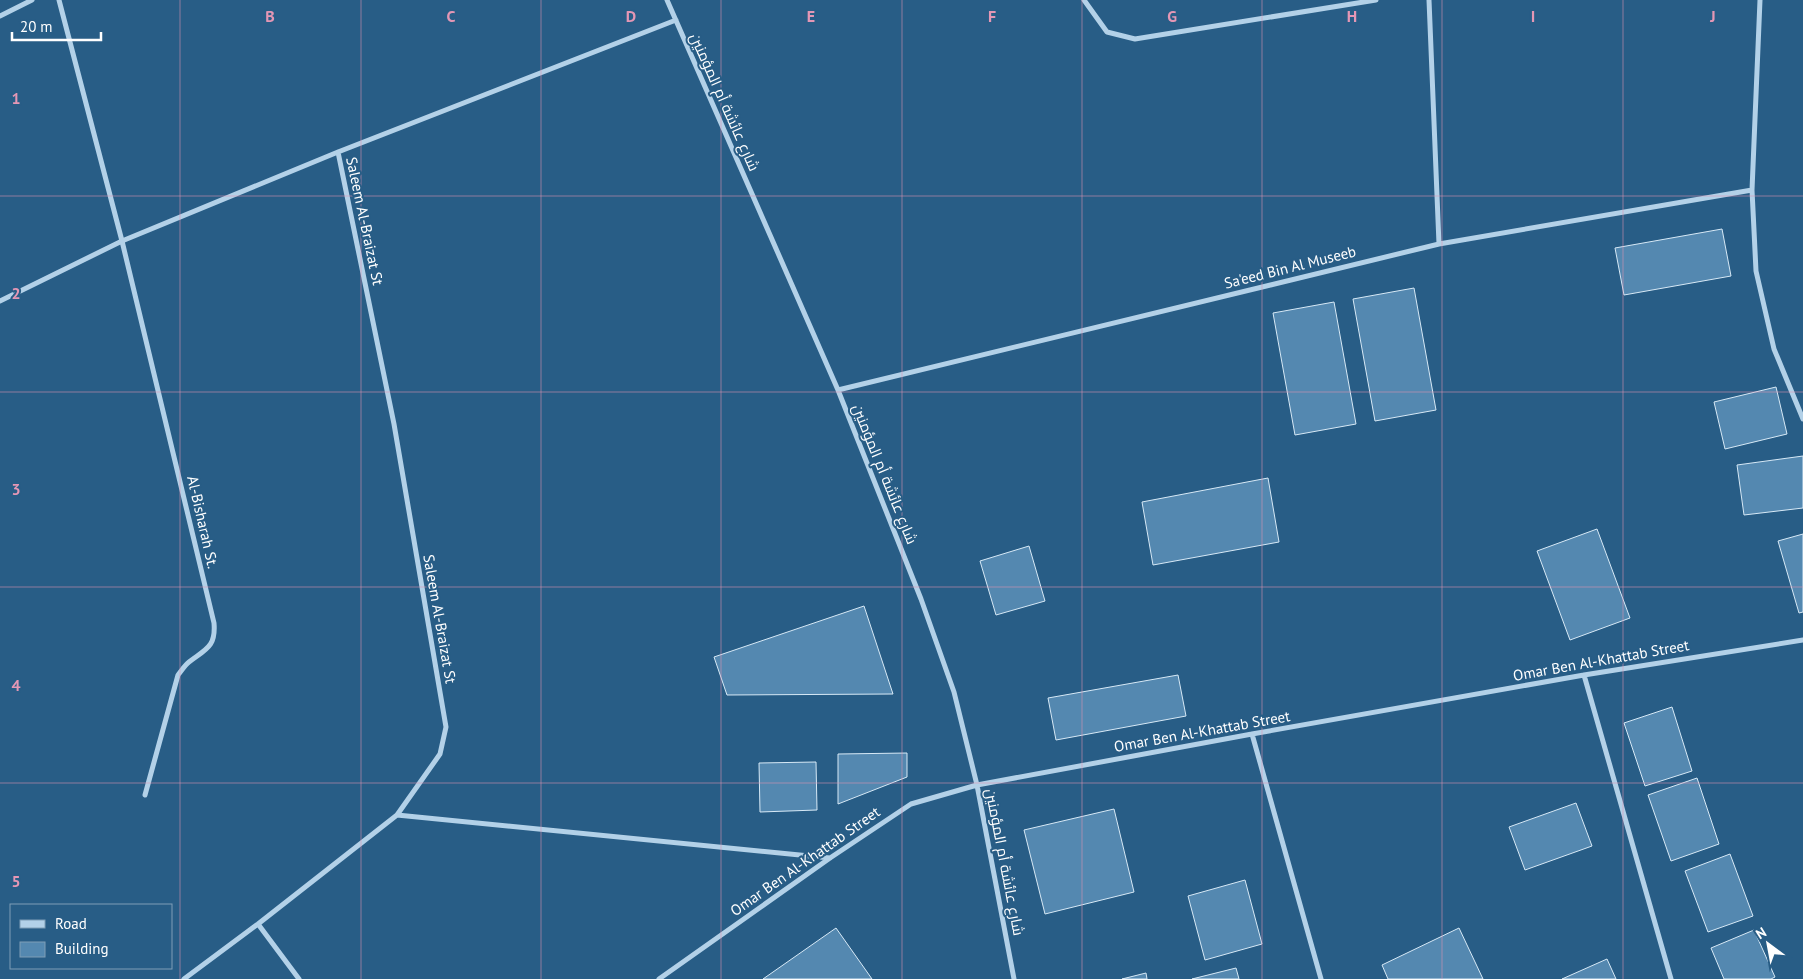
<svg xmlns="http://www.w3.org/2000/svg" width="1803" height="979" font-family="'PT Sans',Cairo,sans-serif">
  <rect width="100%" height="100%" fill="#285d86"/>
  <path fill="#5488b0" stroke="#d7e9f6" d="M1722,229L1731,276L1624,295L1615,248Z
    M1414,288L1436,410L1375,421L1353,299Z
    M1334,302L1356,424L1295,435L1273,313Z
    M1776,387L1787,434L1725,449L1714,402Z
    M1803,456V508L1744,515L1737,465Z
    M1268,478L1279,542L1153,565L1142,502Z
    M1597,529L1630,618L1570,640L1537,551Z
    M1803,534V612L1799,613L1778,541Z
    M1029,546L1045,601L996,615L980,561Z
    M864,606L893,694L727,695L714,657Z
    M1178,675L1186,716L1056,740L1048,698Z
    M1672,707L1692,771L1645,786L1624,723Z
    M907,753V777L838,804V754Z
    M816,762L817,810L760,812L759,763Z
    M1697,778L1719,844L1671,861L1648,795Z
    M1576,803L1592,846L1525,870L1509,827Z
    M1114,809L1134,892L1045,914L1024,830Z
    M1730,854L1753,916L1708,932L1685,871Z
    M1245,880L1262,944L1205,960L1188,896Z
    M836,928L872,979H763Z
    M1459,928L1483,979H1388L1382,965Z
    M1754,930L1775,977L1771,979H1724L1711,948Z
    M1607,959L1616,979H1562Z
    M1236,968L1239,979H1192Z
    M1146,973L1147,979H1122Z"/>
  <g fill="none" stroke-linecap="round" stroke-linejoin="round">
    <path stroke="#b3d1e8" stroke-width="5" d="M59,0L122,241L214,623C216,647 206,649 189,662C185,665 182,670 178,675L145,795
      M667,0L838,390L921,599L954,692L977,785L1014,979
      M1084,0L1107,32L1135,39L1376,0
      M1429,0L1439,244
      M1760,0L1752,190L1756,271L1774,349L1803,419
      M0,16L32,0
      M0,301L122,241L338,152L676,20
      M838,390L1439,244L1752,190
      M1584,675L1671,979
      M1252,734L1321,979
      M397,815L830,858
      M258,924L299,979
      M184,979L258,924L397,815L440,754L446,727L394,424L338,152
      M659,979L830,858L911,804L977,785L1252,734L1584,675L1803,640"/>
  </g>
  <path fill="none" stroke="#e497b5" stroke-width="1" stroke-opacity="0.55" d="M180,0V979M361,0V979M541,0V979M721,0V979M902,0V979M1082,0V979M1262,0V979M1442,0V979M1623,0V979M0,196H1803M0,392H1803M0,587H1803M0,783H1803"/>
  <g text-anchor="middle" dominant-baseline="central" stroke-width="4" stroke-linejoin="round" paint-order="stroke">
    <g font-size="15" fill="#fff" stroke="#285d86">
      <text transform="translate(725 102) rotate(66)">شارع عائشة أم المؤمنين</text>
      <text transform="translate(365 221) rotate(78)">Saleem Al-Braizat St</text>
      <text transform="translate(1290 267) rotate(-14)">Sa'eed Bin Al Museeb</text>
      <text transform="translate(885 474) rotate(68)">شارع عائشة أم المؤمنين</text>
      <text transform="translate(203 522) rotate(77)">Al-Bisharah St.</text>
      <text transform="translate(440 619) rotate(80)">Saleem Al-Braizat St</text>
      <text transform="translate(1601 660) rotate(-10)">Omar Ben Al-Khattab Street</text>
      <text transform="translate(1202 731) rotate(-10)">Omar Ben Al-Khattab Street</text>
      <text transform="translate(805 861) rotate(-35)">Omar Ben Al-Khattab Street</text>
      <text transform="translate(1005 862) rotate(79)">شارع عائشة أم المؤمنين</text>
    </g>
  </g>
  <g font-size="16" text-anchor="middle" font-weight="bold" fill="#e497b5" stroke="#285d86" stroke-width="4" stroke-linejoin="round" paint-order="stroke">
    <text x="270" y="22">B</text>
    <text x="451" y="22">C</text>
    <text x="631" y="22">D</text>
    <text x="811" y="22">E</text>
    <text x="992" y="22">F</text>
    <text x="1172" y="22">G</text>
    <text x="1352" y="22">H</text>
    <text x="1533" y="22">I</text>
    <text x="1713" y="22">J</text>
    <text x="16" y="104">1</text>
    <text x="16" y="299">2</text>
    <text x="16" y="495">3</text>
    <text x="16" y="691">4</text>
    <text x="16" y="887">5</text>
  </g>
  <rect x="10" y="904" width="162" height="65" fill="#285d86" stroke="#7e9eb6"/>
  <rect x="20" y="920" width="25" height="8" fill="#b3d1e8" stroke="#7e9eb6"/>
  <text x="55" y="929" font-size="15" fill="#ffffff">Road</text>
  <rect x="20" y="942" width="25" height="15" fill="#5488b0" stroke="#7e9eb6"/>
  <text x="55" y="954" font-size="15" fill="#ffffff">Building</text>
  <g transform="translate(1768 944) rotate(328)" stroke="#285d86" stroke-width="4" paint-order="stroke">
  <path d="M0-4L9 19L0 12L-9 19Z" fill="#ffffff"/>
  <text y="-8" font-size="14" font-weight="bold" text-anchor="middle" fill="#ffffff">N</text>
  </g>
  <path d="M12 32v8h89v-8" fill="none" stroke="#ffffff" stroke-width="2.5"/>
  <text x="20" y="32" font-size="15" fill="#ffffff" stroke="#285d86" stroke-width="4" paint-order="stroke">20 m</text>
</svg>
